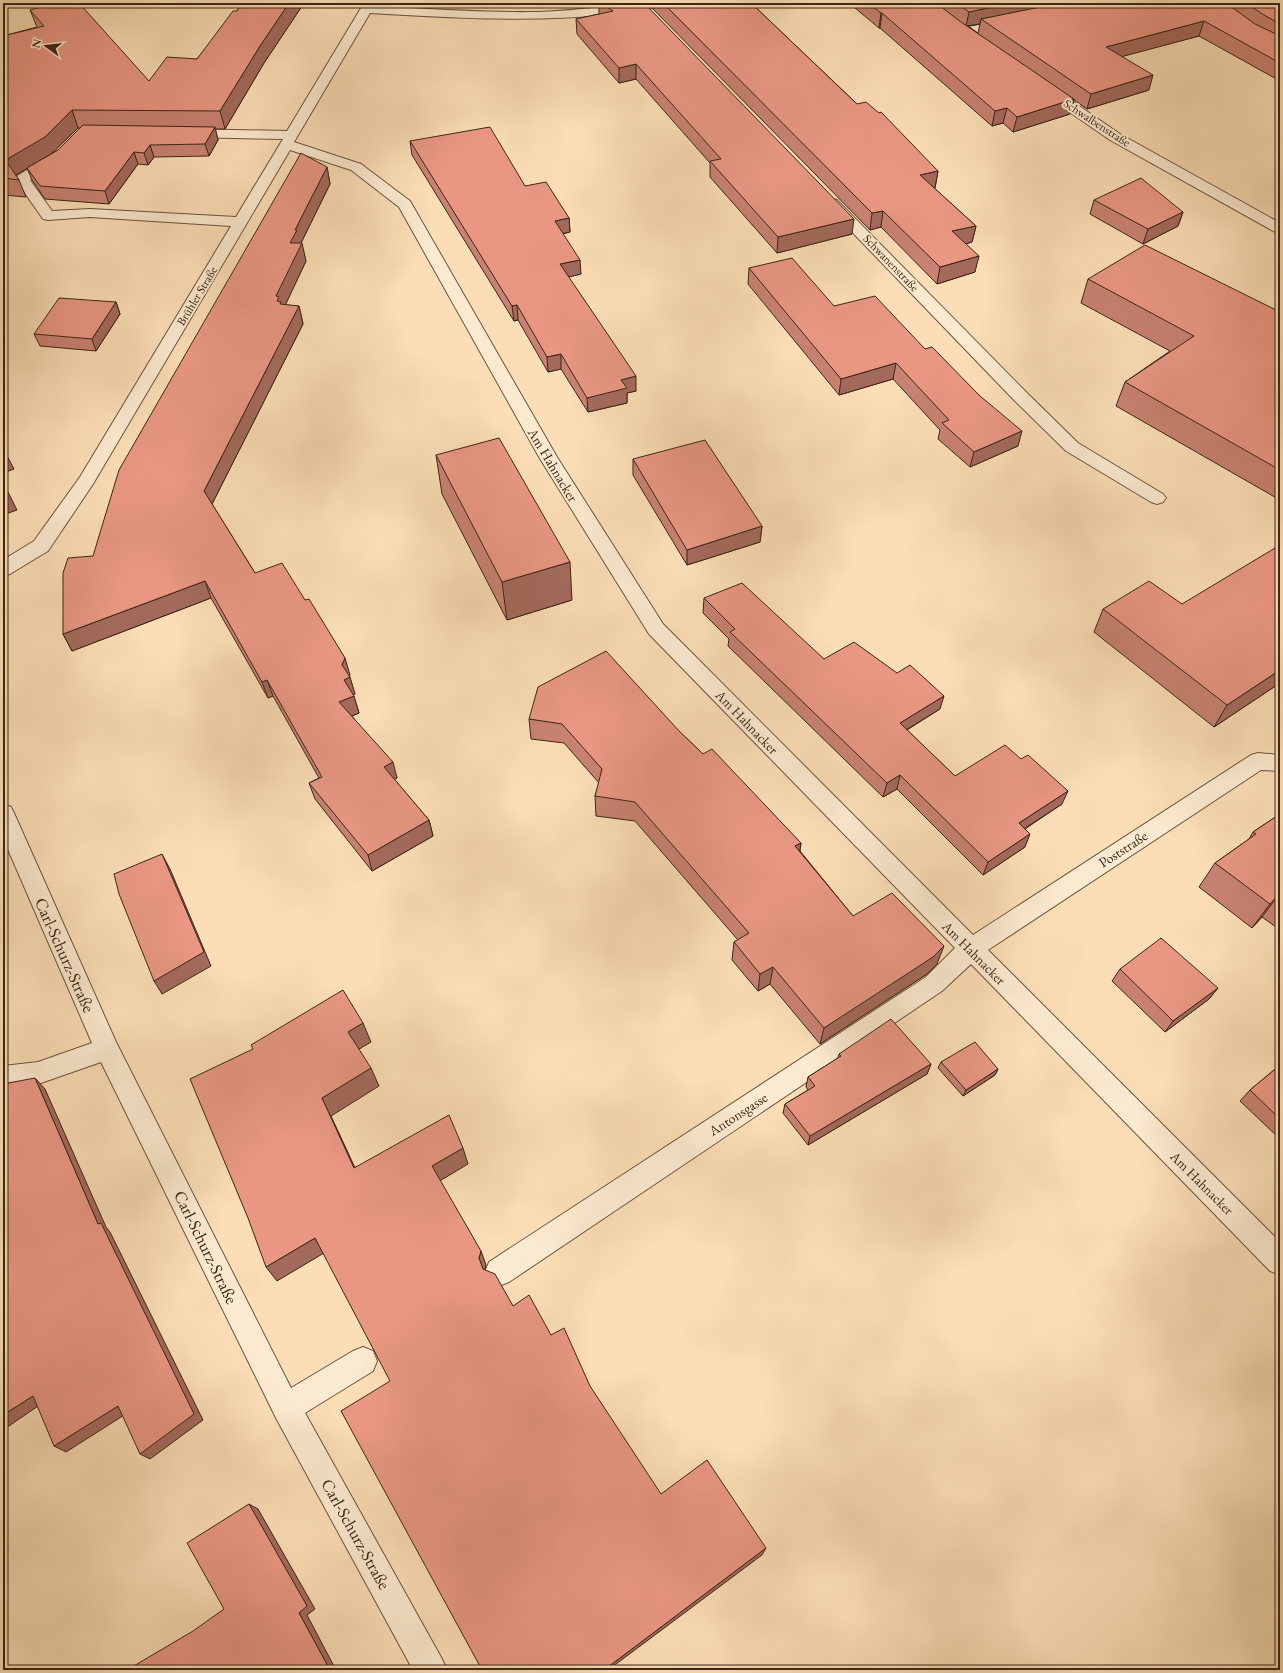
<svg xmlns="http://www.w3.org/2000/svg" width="1283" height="1673" font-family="'EB Garamond',serif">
  <rect width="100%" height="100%" fill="#fbdeb6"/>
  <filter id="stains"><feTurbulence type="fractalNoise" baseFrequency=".005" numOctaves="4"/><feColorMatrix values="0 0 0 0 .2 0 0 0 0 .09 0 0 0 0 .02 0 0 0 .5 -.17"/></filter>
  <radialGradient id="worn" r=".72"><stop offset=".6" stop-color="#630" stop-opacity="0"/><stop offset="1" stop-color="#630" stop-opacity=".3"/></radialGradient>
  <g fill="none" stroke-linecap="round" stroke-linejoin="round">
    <g stroke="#6b543c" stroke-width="2">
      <path id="minor" d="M364,3H376L374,6C429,9 483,13 538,12C579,11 621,3 662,3C657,10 630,12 622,13C538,23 454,18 370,13L294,142L361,164L410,201L557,457L663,624L973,935L1251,755L1258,753L1280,755V771L1261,770L988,950L1280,1242V1275L1270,1271L971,964L942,991L509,1282L499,1286L489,1282L485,1272L489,1262L926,977L955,948L649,634L539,457L399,207L351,170L290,150L93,484L48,551L10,574L3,576V560L34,541L80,477L231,226L90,217L48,220L43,219L15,179L17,176L50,156L55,155L60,156L62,159L60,162L30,180L52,211L90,209L236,217L283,139L187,137L182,136L180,133L182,130L187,129L287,131Z
        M1009,19L1013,20L1015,23L1013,26L963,36L959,35L957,32L959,29L963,28Z
        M1048,87L1053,88L1120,134L1280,223V233L1275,232L1110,140L1043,94L1041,91L1043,88Z
        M832,199L837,200L1026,392L1078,443L1163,494L1166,498L1163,502L1157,504L1151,502L1066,451L1014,400L827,206L825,203L827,200Z
        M3,804L11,807L14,813L116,1042L291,1388L353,1351L363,1347L373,1351L377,1361L373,1371L305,1413L442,1659L447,1670H413L276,1418L101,1062L38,1084L3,1090V1066L38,1062L92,1043L3,838Z"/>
    </g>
    <use href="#minor" fill="#fcead0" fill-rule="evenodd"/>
  </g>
  <path fill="#c88271" stroke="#3b2614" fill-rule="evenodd" d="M242,3H304L264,63L225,129H215L218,140L209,156L154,157L148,165L138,164L109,204L45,199L32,180L27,168L16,175L19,180L26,197L3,195V36L37,27L30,10L149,81L197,59L237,11ZM78,128H81L58,150L29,167L51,154Z
    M579,3H644L852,234L777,253L710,177V163L636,79L619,83L577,34L576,19L599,14V6L586,7Z
    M653,3H751L857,104L938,171L935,188H934L976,226L972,242L966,244L975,272L937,284L881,227L870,230L653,9Z
    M849,3H1280V81L1199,36L1122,56L1149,90L1087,109L1074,100L1070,114L1013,132L1003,123L992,126L880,28H879ZM980,24L978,33L968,26Z
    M410,141L525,186L569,218L570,232L563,234L581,274L568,277L636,391L627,393V403L588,412L561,369L548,372L518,320L514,321L412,155Z
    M327,167L330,184L301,243L306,261L285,305L299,306L303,324L212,504L255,573L350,675L349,676L355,694H353L359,713L352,716L397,778L394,779L429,820L433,836L372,871L315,799L309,783L319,778L273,696L268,698L211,598L72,651L63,634Z
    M1094,200L1183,212L1178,226L1143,244L1090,214Z
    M749,268L834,306L1018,446L970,467L938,439L940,430L893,379L839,395L748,284Z
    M1088,279L1280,312V500L1116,406L1125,382L1170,351L1081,303Z
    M116,302L120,314L96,351L40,346L34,334Z
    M436,455L572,600L507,620L442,494Z
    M633,459L762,526L760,542L687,565L633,475Z
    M704,598L824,659L940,709L907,730L955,776L1062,804L1025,829V847L983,875L897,789L883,797L728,646L729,639L703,613Z
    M1182,604L1280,683L1214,727L1094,632L1103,609Z
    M529,719L680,732L703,754L801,843L800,851L853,916L937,964L927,974L820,1044L770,984L758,991L732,960L734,942L738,940L635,821L596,816L595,796L599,783L564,743L531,739Z
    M1280,814V930L1262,917L1252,928L1199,887L1215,863L1249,839L1253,832Z
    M1120,969L1218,988L1209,999L1165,1032L1112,981Z
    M839,1054L931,1064L927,1074L808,1145L783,1113L785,1104L808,1090L806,1087L808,1077L838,1058Z
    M941,1062L998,1069L995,1075L963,1096L938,1068Z
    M1280,1065V1139L1240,1101L1250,1090Z"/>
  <path fill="#a36a5c" stroke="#3b2614" d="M289,3H304L264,63L225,129L220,111L260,46Z
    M585,3H599V6L586,7Z
    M1011,3H1070L981,19L980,24L966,26L969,12Z
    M881,13H882L880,28H879Z
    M1204,21L1199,36L1102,62L1106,47Z
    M636,64V79L619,83V68Z
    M1153,75L1149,90L1087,109L1091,94Z
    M1074,99L1070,114L1013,132L1017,117Z
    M1007,108L1003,123L992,126L995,111Z
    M72,110L78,128L51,154L16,175L14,180L7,162L9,158Z
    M215,127L218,140L209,156L205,144Z
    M150,145L154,157L148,165L144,153Z
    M134,152L138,164L109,204L105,191Z
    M327,167L330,184L300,245L302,243L306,261L283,310L277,301L276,296L290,243L295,230Z
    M938,171L935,188L917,192L920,175Z
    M883,211L881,227L870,230L872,213Z
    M1183,212L1178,226L1143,244L1148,229Z
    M569,218L570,232L555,235V221Z
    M854,219L852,234L777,253L778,237Z
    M976,226L972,242L949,248L952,231Z
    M979,256L975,272L937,284L940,267Z
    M580,260L581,274L560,279V264Z
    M116,302L120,314L96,351L92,339Z
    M517,305L518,320L514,321L512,306Z
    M299,306L303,324L210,508L204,491Z
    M561,354V369L548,372L547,357Z
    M896,363L893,379L839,395L841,379Z
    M636,376V391L627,393V403L588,412L587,398L621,380Z
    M1022,431L1018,446L970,467L974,452Z
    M3,450H4L14,469L3,473Z
    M3,482L17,510L3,515Z
    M762,526L760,542L687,565V550Z
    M570,562L572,600L507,620L502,582Z
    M205,581L211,598L72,651L63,634Z
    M345,658L350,675L349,678L350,677L355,694L349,696L344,680L342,665Z
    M1280,670V683L1214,727L1227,705Z
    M267,680L273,696L268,698L262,682Z
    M354,696L359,713L344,719L339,702Z
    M944,696L940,709L896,736L900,723Z
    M393,762L397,778L388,783L384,767Z
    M900,775L897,789L883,797L887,783Z
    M1068,791L1062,804L1013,836L1019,823Z
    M429,820L433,836L372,871L368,855Z
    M1030,834L1025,847L983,875L988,862Z
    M801,843L798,862L795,846Z
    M162,854L170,869L211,966L162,994L154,981Z
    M1280,893L1262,917L1252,928L1270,904Z
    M944,946L937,964L927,974L820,1044L824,1028Z
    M773,967L770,984L758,991L760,974Z
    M1218,988L1209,999L1165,1032L1173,1021Z
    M3,1003L6,1012L3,1013Z
    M363,1023L371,1042L356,1051L348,1032Z
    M931,1064L927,1074L808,1145L810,1136Z
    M371,1068L379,1086L331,1116L363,1185L354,1168L322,1098Z
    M998,1069L995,1075L963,1096L966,1090Z
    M35,1078L45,1089L106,1227L110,1232L203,1420L150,1459L140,1454L98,1224Z
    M463,1148L468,1164L438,1182L432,1166Z
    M315,1238L324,1253L277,1281L266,1267Z
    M481,1251L486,1265L484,1273L479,1258Z
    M33,1396L44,1402L3,1430V1415Z
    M118,1406L129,1412L66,1452L54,1446Z
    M249,1504L258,1509L315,1609L307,1615L336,1670H330L299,1613Z
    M766,1548L762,1555L608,1670H604Z"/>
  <path fill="#e99783" stroke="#3b2614" d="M56,3H79L149,81L167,57L197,59L233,11H237L242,3H289L260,46L220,111L72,110L45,137L9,158L7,162L19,180L3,178V36L44,26L30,10Z
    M601,3H644L854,219L778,237L710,161L721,159L636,64L619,68L576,19L613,11Z
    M663,3H751L857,104L866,102L879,113L881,112L938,171L920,175L976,226L952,231L979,256L940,267L883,211L872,213Z
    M868,3H936L961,22L1074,99L1017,117L1007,108L995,111L882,13H881Z
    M956,3H1011L969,12Z
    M1060,3H1226L1255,24L1280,36V63L1204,21L1106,47L1153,75L1091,94L981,19Z
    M1246,3H1280V24L1264,15Z
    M83,125L215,127L205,144L150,145L144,153L134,152L105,191L40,186L27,168L58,150Z
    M490,127L525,186L546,182L569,218L555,221L580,260L560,264L636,376L621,380L627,388L587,398L561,354L547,357L517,305L512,306L410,141Z
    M301,153L327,167L295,230H297L290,243H302L276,296L279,297L277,301L281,302L280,304L299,306L204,491L255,573L282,563L305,600L309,599L345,658L342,665L350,677L344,680L354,696L339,702L393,762L384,767L429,820L368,855L309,783L322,777L267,680L262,682L205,581L63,634V573L68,558L93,556L119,470Z
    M1141,178L1183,212L1148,229L1094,200Z
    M1145,245L1280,312V470L1125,382L1194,336L1088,279Z
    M792,258L834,306L875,296L925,349L932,347L980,396L1022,431L974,452L942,423L949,420L896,363L841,379L749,268Z
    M59,298L116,302L92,339L34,334Z
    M499,438L570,562L502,582L436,455Z
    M705,440L762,526L687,550L633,459Z
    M3,482L7,490L3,492Z
    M1280,545V670L1227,705L1103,609L1149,581L1182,604Z
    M742,583L824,659L854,642L897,673L910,665L944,696L900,723L955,776L1005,745L1021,759L1028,755L1068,791L1019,823L1030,834L988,862L900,775L887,783L730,632L735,629L704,598Z
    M606,651L680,732L703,754L712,749L801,843L795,846L853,916L892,893L944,946L933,957L824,1028L773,967L760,974L734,942L749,933L635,802L595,796L602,769L562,724L529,719L538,687Z
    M1280,814V893L1270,904L1215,863L1256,834L1253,832Z
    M162,854L204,952L154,981L119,894L114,874Z
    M1161,938L1218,988L1173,1021L1120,969Z
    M343,990L363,1023L348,1032L371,1068L322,1098L354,1168L449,1115L463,1148L432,1166L481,1251L479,1258L483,1269L495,1274L513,1306L529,1295L551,1335L564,1328L590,1386L661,1494L707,1460L766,1548L604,1670H482L341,1411L390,1381L315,1238L266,1267L248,1218L190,1079L253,1049L251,1045Z
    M891,1019L931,1064L810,1136L785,1104L815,1086L808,1077L841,1056L839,1054Z
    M975,1042L998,1069L966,1090L941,1062Z
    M1280,1065V1119L1250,1090Z
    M35,1078L98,1224L101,1223L194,1414L140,1454L118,1406L54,1446L33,1396L3,1415V1084Z
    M249,1504L307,1606L299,1613L330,1670H127L193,1631L224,1609L187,1543Z"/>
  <g text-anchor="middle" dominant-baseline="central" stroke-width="4" stroke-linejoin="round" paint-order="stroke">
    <g font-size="12" fill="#3b2614" stroke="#fcead0">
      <text transform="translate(1097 123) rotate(33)">Schwalbenstraße</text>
      <text transform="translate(891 263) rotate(46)">Schwanenstraße</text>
      <text transform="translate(197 296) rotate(-59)">Brühler Straße</text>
    </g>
    <g font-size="14" fill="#3b2614" stroke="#fcead0">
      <text transform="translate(553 465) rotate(59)">Am Hahnacker</text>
      <text transform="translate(747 722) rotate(46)">Am Hahnacker</text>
      <text transform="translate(1123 849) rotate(-33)">Poststraße</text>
      <text transform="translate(974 953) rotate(45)">Am Hahnacker</text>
      <text transform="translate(738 1114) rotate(-33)">Antonsgasse</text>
      <text transform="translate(1202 1183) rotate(45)">Am Hahnacker</text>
    </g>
    <g font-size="17" fill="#3b2614" stroke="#fcead0">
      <text transform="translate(65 955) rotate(66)">Carl-Schurz-Straße</text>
      <text transform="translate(206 1247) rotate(64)">Carl-Schurz-Straße</text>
      <text transform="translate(356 1534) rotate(61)">Carl-Schurz-Straße</text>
    </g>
  </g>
  <rect width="1283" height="1673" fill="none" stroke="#fbdeb6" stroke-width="16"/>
  <rect x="4" y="4" width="1275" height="1665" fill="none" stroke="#3b2614" stroke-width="2"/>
  <rect x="8" y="8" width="1267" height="1657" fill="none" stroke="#3b2614"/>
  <g transform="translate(46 46) rotate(285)" stroke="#fcead0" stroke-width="3" paint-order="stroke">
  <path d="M0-3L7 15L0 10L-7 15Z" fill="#3b2614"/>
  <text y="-6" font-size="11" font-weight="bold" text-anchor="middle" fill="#3b2614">N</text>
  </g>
  <rect width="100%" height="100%" filter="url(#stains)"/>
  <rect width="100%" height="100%" fill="url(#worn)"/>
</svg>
